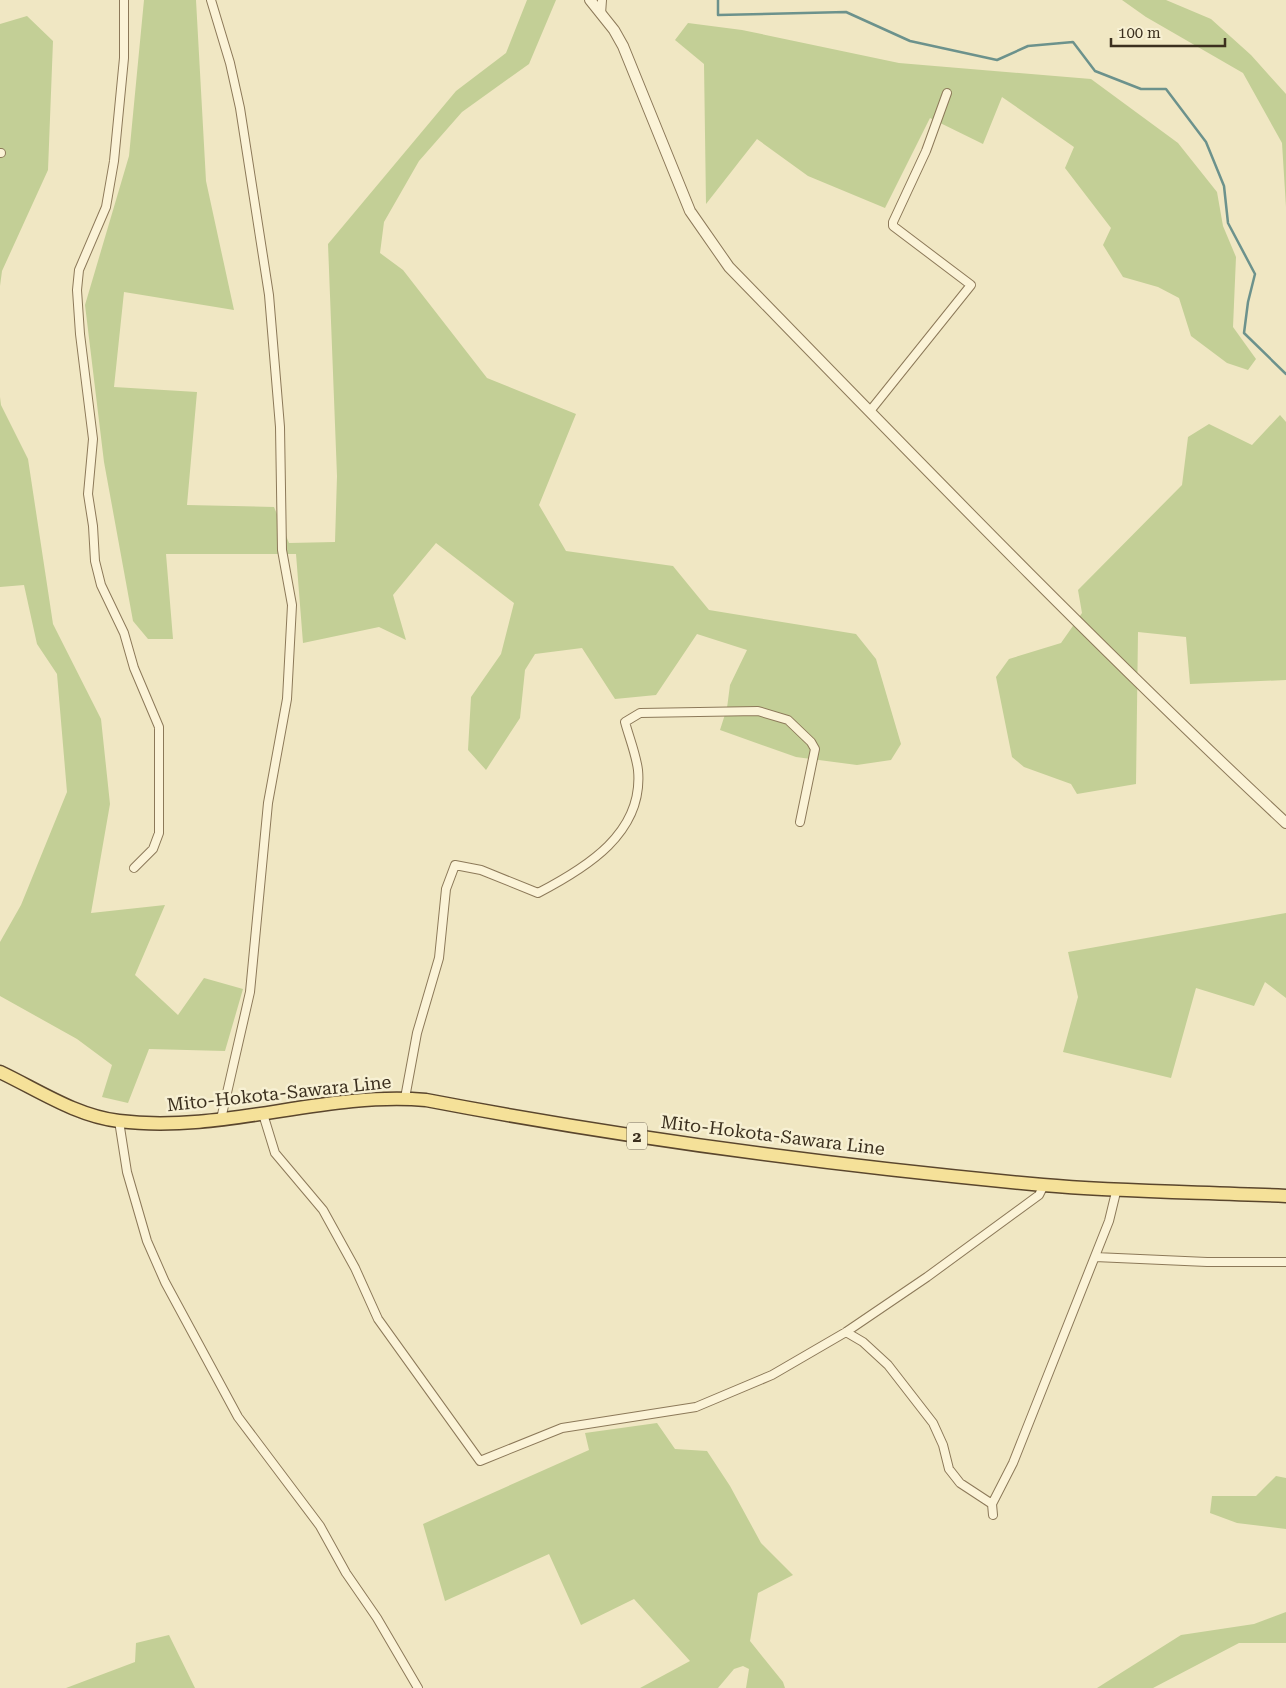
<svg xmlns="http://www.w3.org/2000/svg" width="1286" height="1688" font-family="'Roboto Serif',serif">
  <rect width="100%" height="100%" fill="#f0e7c3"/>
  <path fill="#c3cf96" d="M144,0H196L206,181L234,310L124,292L114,387L197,392L187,505L274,507L289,543L335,542L337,476L328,244L456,91L506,53L527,0H556L529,64L462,112L419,161L384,222L380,253L403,270L487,378L576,414L539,505L566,551L673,566L709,610L856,634L876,659L901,744L891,760L857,765L796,757L720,730L727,708L730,685L747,650L697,634L656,695L615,699L582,648L535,654L525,670L520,718L486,770L468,750L471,697L501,654L514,603L436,543L393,595L406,640L379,627L303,643L296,554H166L173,639H148L133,621L104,462L85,305L129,156Z
    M1122,0H1166L1211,19L1251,55L1286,94V207L1282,143L1243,73L1146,17Z
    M27,16L53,41L48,170L2,271L0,286V24Z
    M688,23L742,30L899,63L1091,79L1178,143L1217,192L1223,226L1236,257L1233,327L1256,359L1248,370L1227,363L1191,336L1179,298L1158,287L1123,277L1103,245L1111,228L1065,168L1074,147L1002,97L983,144L930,118L885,208L808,176L757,139L706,204L704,64L675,40Z
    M0,397L1,405L28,459L53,624L101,719L110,804L91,913L165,905L135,975L178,1015L204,978L243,989L225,1051L149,1049L128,1103L102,1097L112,1065L77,1039L0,996V942L21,905L67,792L57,674L37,644L24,585L0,587Z
    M1280,415L1286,422V680L1190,684L1186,637L1138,632L1136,784L1077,794L1071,784L1024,767L1012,757L996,677L1009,659L1061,643L1082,613L1078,590L1182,485L1188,437L1209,424L1252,445Z
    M1286,913V998L1265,982L1254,1006L1196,988L1171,1078L1063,1052L1078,997L1068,952Z
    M657,1423L675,1449L707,1451L730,1486L761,1543L793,1575L758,1593L750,1641L783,1682L785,1688H746L749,1669L743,1666L734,1669L718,1688H640L690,1661L634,1599L581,1625L549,1554L445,1601L423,1524L589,1450L585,1433Z
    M1276,1476L1286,1478V1529L1237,1523L1210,1513L1212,1496H1256Z
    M1286,1612V1643H1239L1153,1688H1097L1181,1635L1254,1624Z
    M169,1635L195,1688H66L135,1662L136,1643Z"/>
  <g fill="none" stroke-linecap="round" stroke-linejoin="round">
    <path stroke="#6c928c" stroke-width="2.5" d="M718,0V15L846,12L910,41L997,60L1028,46L1073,42L1095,71L1141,89H1166L1206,142L1224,186L1228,223L1255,274L1248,302L1244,333L1286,374"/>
    <g stroke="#8c7959" stroke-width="10">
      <path id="minor" d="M124,0V58L114,161L106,207L79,270L77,290L80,334L93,439L88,494L93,526L95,561L101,585L124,633L134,668L159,727V833L153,849L134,868
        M211,0L230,63L240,108L269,295L280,427L282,550L292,605L287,699L268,803L250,992L221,1119
        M601,14L602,0
        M0,153H1
        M870,411L971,285L893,226V222L926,151L947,93
        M405,1098L417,1033L439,958L446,889L455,865L481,870L538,893C586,868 644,833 638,770C636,754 629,737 625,722L640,713L758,711L788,720L811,742L815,749L800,822
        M263,1114L275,1153L323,1210L355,1268L378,1319L480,1461L562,1428L696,1407L772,1375L846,1332L927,1277L1039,1195L1044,1185
        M119,1121L127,1172L147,1241L165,1282L238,1417L320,1526L346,1573L377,1618L418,1688
        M1095,1257L1207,1262H1286
        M846,1332L863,1342L888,1365L933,1423L943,1445L949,1469L960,1483L992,1504
        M993,1515L992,1504L1013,1463L1109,1221L1117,1188"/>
    </g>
    <g stroke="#8c7959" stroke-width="12">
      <path id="tertiary" d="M590,0L614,30L623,46L690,211L729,267C912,455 1094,644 1286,823"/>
    </g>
    <g stroke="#5a462d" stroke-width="15">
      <path id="primary" d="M0,1072C38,1090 76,1116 119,1121C222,1134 324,1091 426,1100C630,1139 836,1166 1043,1185C1123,1192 1205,1192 1286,1196"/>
    </g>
    <use href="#minor" stroke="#fbf3d7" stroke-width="8"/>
    <use href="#tertiary" stroke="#fbf3d7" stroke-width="10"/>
    <use href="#primary" stroke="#f5e199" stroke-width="12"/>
  </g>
  <g text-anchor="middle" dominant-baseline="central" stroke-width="5" stroke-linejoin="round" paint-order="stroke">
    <rect fill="#f7f0d3" stroke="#736954" stroke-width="1" x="627" y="1122.5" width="20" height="27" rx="4"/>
    <g font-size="16" font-weight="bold" fill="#3b2f1e">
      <text x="637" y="1136">2</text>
    </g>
    <g font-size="18" fill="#3b2f1e" stroke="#f7f0d3">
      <text transform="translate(279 1093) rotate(-6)">Mito-Hokota-Sawara Line</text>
      <text transform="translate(773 1135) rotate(7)">Mito-Hokota-Sawara Line</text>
    </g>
  </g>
  <path d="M1111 38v8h114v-8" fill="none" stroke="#3b2f1e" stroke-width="2.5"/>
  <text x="1118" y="38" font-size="15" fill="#3b2f1e" stroke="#f7f0d3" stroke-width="4" paint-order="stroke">100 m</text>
</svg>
